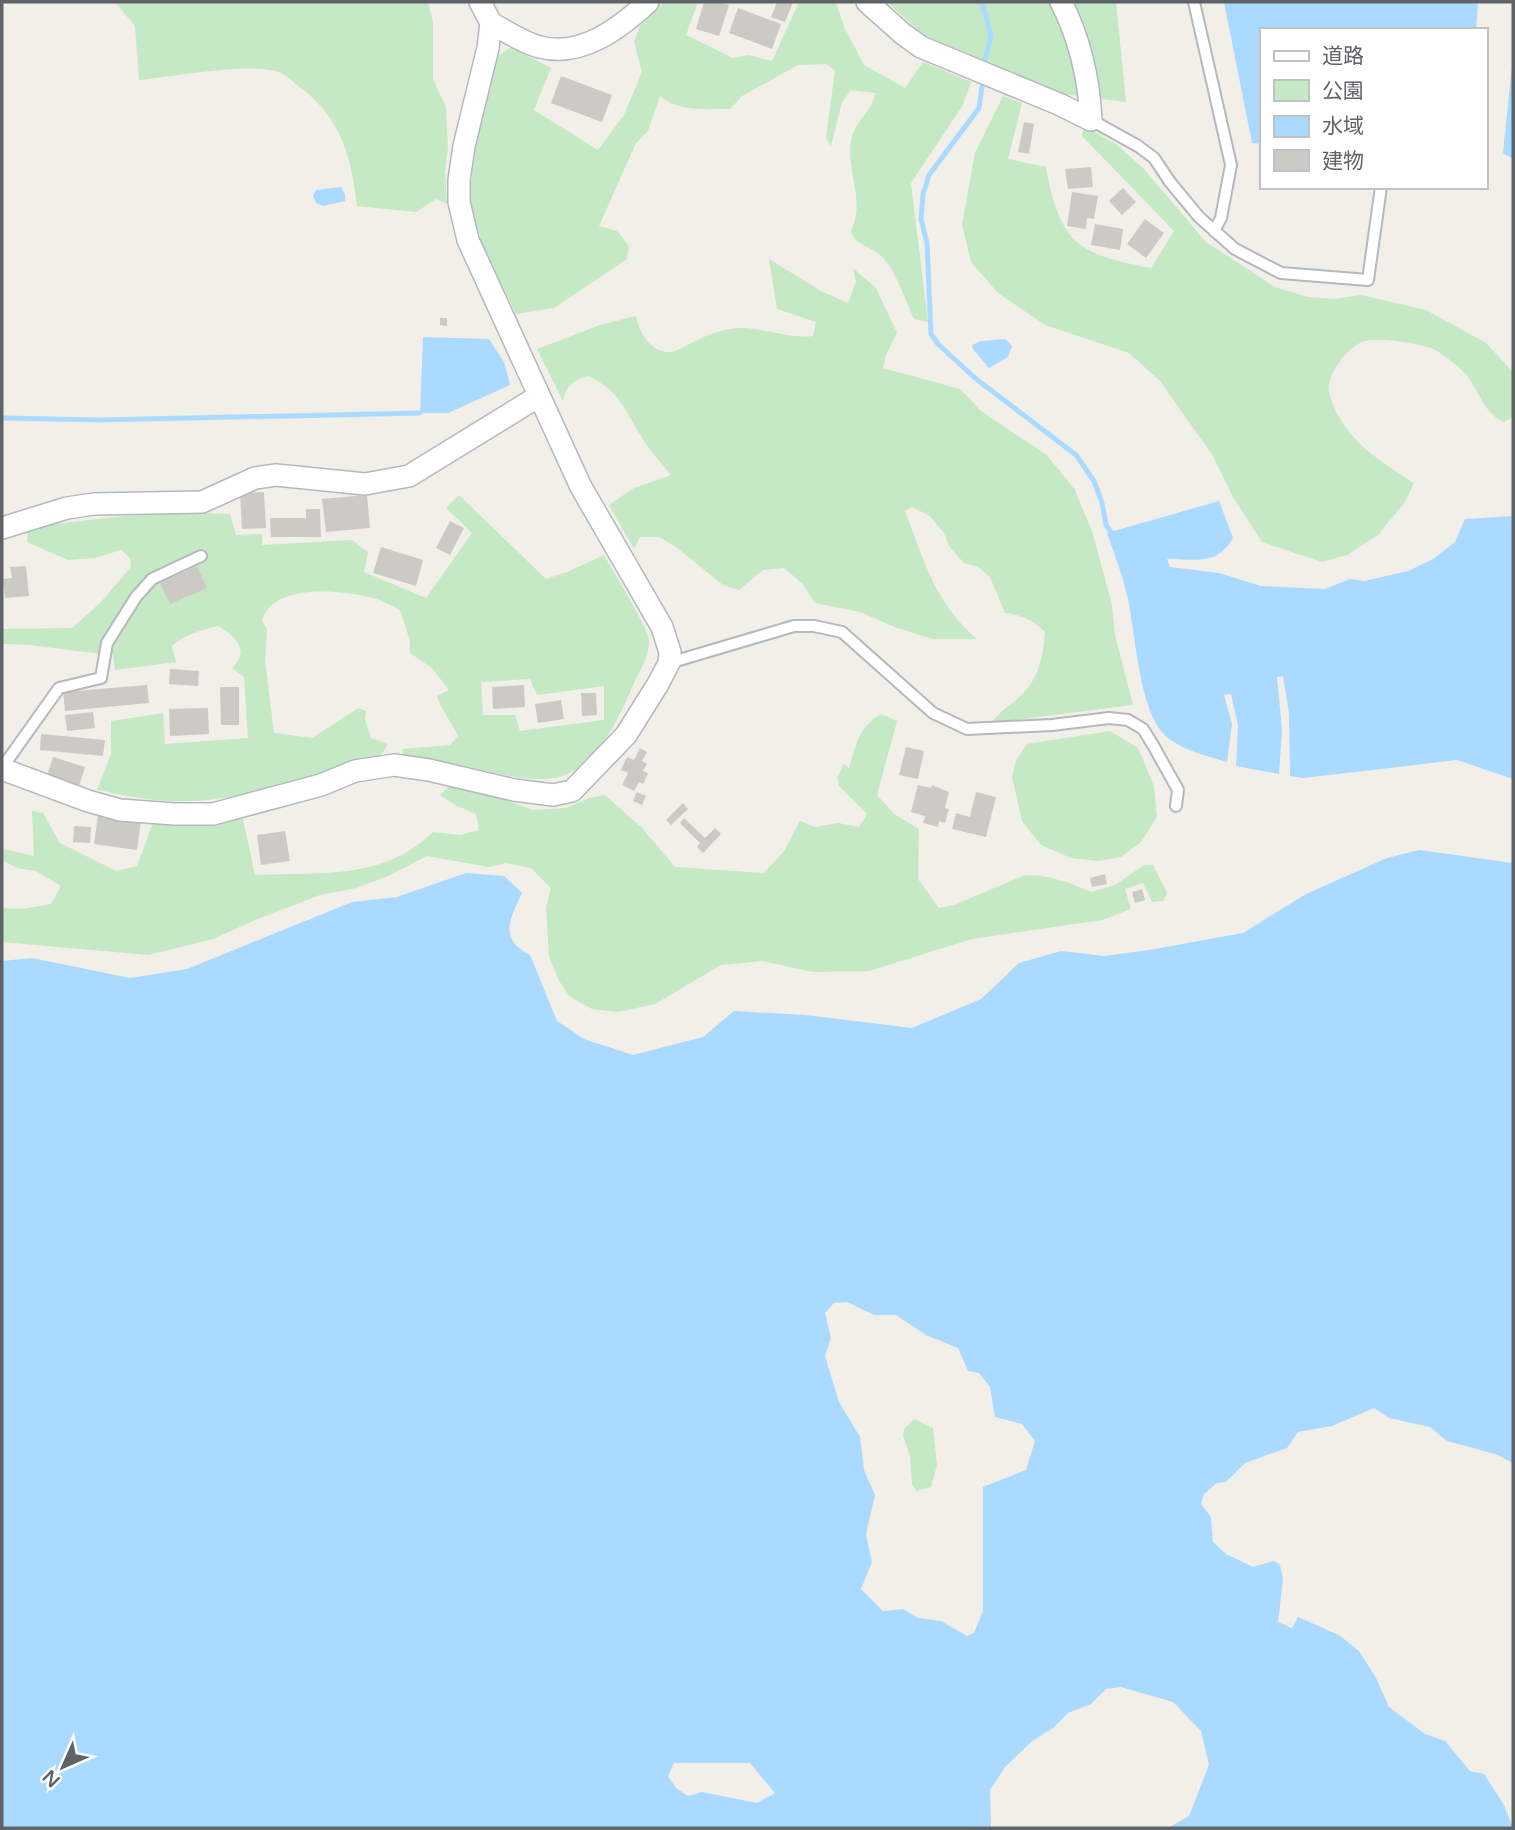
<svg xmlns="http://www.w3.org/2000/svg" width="1515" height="1830" font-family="'Varela Round','Noto Sans JP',sans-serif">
  <rect width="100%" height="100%" fill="#f1efe8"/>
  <path fill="#c5e8c5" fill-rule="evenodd" d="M115,2H428L433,22V79L446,107L448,148L445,171L447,204L436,199L416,212L357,206C351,155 341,117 297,85C292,81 285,74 279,72C250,62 173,77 139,80L135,26Z
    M664,2H698L686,35L733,58L749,55L772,61L799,2H836L844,27L864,65L905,88L923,62L971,82L963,105L911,183L928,322L914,319C905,300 896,269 880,255C869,245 856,246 851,231C866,201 846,172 851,141C854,121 873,111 875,93L851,90L842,102L831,146L826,138L835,70L826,64L798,65L742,96L730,109C707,109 678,112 660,96L648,131L636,143L599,226L617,231L629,246L627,259L554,308L516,314L483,246L469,199L478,126L498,56L511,47L551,68L534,110L598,150L624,115L642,72L634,42L640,26Z
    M887,2H1116L1126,102L1063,94L924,35Z
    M1003,96L1022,103L1008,159L1046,167C1060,243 1076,254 1151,268L1174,231L1082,136L1084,126L1117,145L1143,168L1206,242L1275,287L1308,297L1334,299L1361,295L1426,310L1486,343L1513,372V417L1504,422C1485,414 1480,394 1468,377C1463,370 1440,351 1431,348C1416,343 1376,336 1362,342C1347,348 1326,375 1329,392C1331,400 1335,410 1339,417C1357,448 1385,464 1414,483L1405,502L1378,535L1347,555L1322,562L1262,542L1234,499L1213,456L1160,381L1129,353L1045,325L998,293L971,262L962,224L975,153Z
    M769,259L821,291L848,303L856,282L853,268L876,288L897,333L886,355L883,368L960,389L981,411L1047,455L1075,490L1093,534L1112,605L1115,635L1133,705L991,723C998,714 1005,708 1015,701C1038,683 1043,659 1045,632C1033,620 1021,615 1005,613L990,577L978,567L964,563L949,546L944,533L930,516L912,507L905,511C924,561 935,603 977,639H933L897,628L860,612L815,603L802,583L784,568L763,570L739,590L723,585L676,547L659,537H640L634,549L609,505L634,488L671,475C661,462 649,450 641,436C624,409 619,390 588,376C573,381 566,385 563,401L537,349L600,325L636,316C639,332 651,354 671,352C679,351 688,344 696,341C708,334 729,327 743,328C767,329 790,339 813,336L816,322L777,309Z
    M459,495L546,579L567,572L604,555C612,569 648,628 649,639C650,656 641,668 634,683C618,721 593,777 545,779C513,780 482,769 451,763C435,760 419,759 403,757V749L450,745L458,736C452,722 441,710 437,696L449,690L432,668L410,653V641L400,610C390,605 380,599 369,597C339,590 272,583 262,621L267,629L265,660L274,733L312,738L358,708L366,711L365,720L371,738L388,744L381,755C313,775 244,804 171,801C147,801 121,794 97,790L111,754V721L163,713L165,744L248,738L244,677L232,668C251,650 235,636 218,626C202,630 185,634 172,646L176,662L115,670L113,654C75,653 39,643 2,644V629L72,628L100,603L131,567L130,558L121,550L95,558L68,560L27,542L28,528C97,518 160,510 230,514L236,535L262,534V545L352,540L368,552L364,572L426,598L472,533L446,508ZM530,679L537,695L604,686V720L520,731L515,715H483L481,682Z
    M881,714L897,721L877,795L894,814L919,829L918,879L939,908L954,905L1025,875L1043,876L1067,882L1091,892L1115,885L1144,865H1153L1167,893L1163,901L1152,902L1143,883L1125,889L1131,909L1102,920L972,939L869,971L813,972L763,961L721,965L655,1004L618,1012L592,1009L569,996L558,979L549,956L546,908L551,888L531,868L505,863L490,867L427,856L388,876L356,888L320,895L253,921L213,939L148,955L2,942V908L22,909L51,904L61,886L36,871L17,868L2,860L4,849L34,856L32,811L43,813L60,843L116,871L137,866L154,820L192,825L243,819L255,875C319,872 383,881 433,832L460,835L479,830L476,814L455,805L440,795L450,785L483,792L533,810L566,808L589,798L605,795L642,828L675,867L764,873L784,851L800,821L815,827L838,823L859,827L867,814L839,786L837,778L844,764L849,768C857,743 858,728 881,714Z
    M1110,731L1138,748L1154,786L1157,817L1141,842L1121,857L1098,861L1071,858L1041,845L1022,821L1012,777L1016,760L1027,744Z
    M914,1419L933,1428L937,1465L931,1487L917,1491L912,1485L910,1456L903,1436L904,1429Z"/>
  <path fill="#aadaff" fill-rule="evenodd" d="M1224,2H1478L1476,30H1261V144L1252,143Z
    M1513,55V159L1503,153Z
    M341,187L345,194V201L323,206L316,203L313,196L316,190Z
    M423,337L489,339L504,362L510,385L448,413H420Z
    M1005,339L1012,346L1008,357L989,368L973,349L972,345L981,341Z
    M1219,501L1233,538C1217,566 1196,559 1167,559L1170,567L1219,573L1261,586L1325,589L1350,579L1364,581L1408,571L1433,559L1455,542L1465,519L1513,516V779L1457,760L1304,778L1290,776L1289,714L1283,676L1277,677L1282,730L1279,774L1236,766L1238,725L1231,694L1224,695L1232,724L1227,762C1207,756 1185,751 1168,738C1138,714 1136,631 1127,595C1122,574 1114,553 1107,533Z
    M1419,850L1513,863V1463L1495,1454L1447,1441L1430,1427L1389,1418L1374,1408L1332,1426L1298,1432L1287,1448L1245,1463L1226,1482L1217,1483L1204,1494L1201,1504L1211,1517L1213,1542L1226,1554L1253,1567L1274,1561L1280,1565L1283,1579L1278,1622L1292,1628L1298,1617L1339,1635L1359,1651L1376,1678L1389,1707L1425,1734L1445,1741L1470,1771L1484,1774L1504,1805L1513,1828H1168L1189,1816L1209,1765L1201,1731L1173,1702L1121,1687L1106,1689L1091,1704L1068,1713L1053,1728L1032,1741L1005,1767L990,1790L991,1828H2V961L32,958L130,978L187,969L352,902L397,897L466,873L504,876L522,893C510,919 498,939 530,955L557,1021L584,1039L633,1055L703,1037L734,1011L805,1015L912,1028L981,999L1019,963L1061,951L1104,956L1149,950L1243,933L1306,894L1387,858ZM847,1302L874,1315H896L926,1335L958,1348L968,1371L979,1373L990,1387L995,1417L1022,1424L1035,1441L1026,1470L983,1487V1611L974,1633L967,1636L941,1621L918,1618L903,1609L883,1611L861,1589L872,1562L866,1534L875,1495L864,1470L860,1437L839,1402L825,1356L831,1338L825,1313L834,1303ZM674,1763H750L775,1793L757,1803L702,1792L688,1796L676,1788L668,1776Z"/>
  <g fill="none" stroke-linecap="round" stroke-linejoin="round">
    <path stroke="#aadaff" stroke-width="5" d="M982,2L991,36L984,63
      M982,87L979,108L929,175L923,194L921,219L927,243L931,334L938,344L976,379L1076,455L1094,481L1102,503L1106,525L1111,532
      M2,418L100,420L420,413"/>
  </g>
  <path fill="#cccac5" d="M704,2H717L729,5L719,36L696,29Z
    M777,2H793L785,22L771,17Z
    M738,8L781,24L772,49L729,33Z
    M561,76L612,95L602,122L551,103Z
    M1024,122L1034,124L1029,154L1018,152Z
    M1091,167L1093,187L1068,189L1065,169Z
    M1123,188L1136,202L1122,215L1109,201Z
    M1072,192L1098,196L1094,219L1087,218L1086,229L1067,226Z
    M1145,219L1164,233L1146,258L1127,244Z
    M1095,224L1123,229L1120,250L1091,245Z
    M440,318H447V326L440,325Z
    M264,492L266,528L242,529L240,493Z
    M367,495L370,528L326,532L322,499Z
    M306,509H320L321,537H271L270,518H306Z
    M450,521L464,528L450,555L436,548Z
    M381,547L423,560L416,586L373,573Z
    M26,566L29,596L5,598L3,579L12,578L10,567Z
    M197,566L207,588L170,604L160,583Z
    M170,669L199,671L198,686L169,684Z
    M147,685L149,703L65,711L63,692Z
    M524,685L525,707L493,709L492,687Z
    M220,687H239V725H221Z
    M581,693H596L597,715L582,716Z
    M561,700L564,719L538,723L535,704Z
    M208,708L209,734L170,736L169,709Z
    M93,712L95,728L67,731L65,715Z
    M41,734L105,740L103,756L40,750Z
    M906,747L924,751L918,779L899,775Z
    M640,748L647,752L642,761L647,764L643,771L648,773L643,784L639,782L634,791L622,785L628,773L621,770L627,757L634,760Z
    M53,757L85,767L79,786L47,776Z
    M918,785L931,788L932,785L949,792L945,808L949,809L945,823L939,821L938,827L923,823L925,816L911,812Z
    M637,792L646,796L642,805L633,801Z
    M976,792L996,797L986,837L952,829L956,813L970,817Z
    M683,803L688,809L671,825L666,820Z
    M98,815L141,820L137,850L94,844Z
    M684,818L705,838L715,828L721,834L703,853L697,847L700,843L680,823Z
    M74,826L91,827L90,843L73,842Z
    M285,831L290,861L261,865L257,835Z
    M1105,874L1107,884L1092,887L1090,878Z
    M1142,889L1145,900L1135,903L1132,892Z"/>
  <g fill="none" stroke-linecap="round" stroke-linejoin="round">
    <g stroke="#b5b8bc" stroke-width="14">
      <path id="lane" d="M1194,2L1231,165L1221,218L1214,231
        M1091,120L1138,146L1154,158L1170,182L1199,217L1235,249L1281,273L1368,280L1381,187
        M669,663L794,626H814L842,632L933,713L967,729L1052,725L1109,718L1128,720L1143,729L1153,745L1178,790L1176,806
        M2,768L59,688L101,678L107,643L136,597L152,579L201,556"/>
    </g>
    <g stroke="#b5b8bc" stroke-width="24">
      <path id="street" d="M867,2L903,34L921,47L1061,105L1091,120
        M1061,2C1080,39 1089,79 1091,120
        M491,23C506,31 523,43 540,47C581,58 620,28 648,2
        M2,528L67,508L94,504L202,502L255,478L276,475L365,484L409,476L539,396
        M2,769L88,801L120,810L174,814H213L321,785L355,771L394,765L429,770L514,790L553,795L572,791L626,735L658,684L669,663L670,652L662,627L581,487L468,240L459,202V180L464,146L488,48L491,23L480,2"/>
    </g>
    <use href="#lane" stroke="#fff" stroke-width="10"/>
    <use href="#street" stroke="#fff" stroke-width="21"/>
  </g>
  <rect width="1515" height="1830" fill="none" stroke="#5f6368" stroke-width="7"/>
  <rect x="1260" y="28" width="228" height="161" fill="#ffffff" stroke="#bfc1c3" stroke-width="2"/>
  <rect x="1274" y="51" width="35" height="10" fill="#ffffff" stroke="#bfc1c3" stroke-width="2"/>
  <text x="1322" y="63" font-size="21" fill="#5f6368">道路</text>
  <rect x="1274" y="80" width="35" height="21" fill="#c5e8c5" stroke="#bfc1c3" stroke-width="2"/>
  <text x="1322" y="98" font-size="21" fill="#5f6368">公園</text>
  <rect x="1274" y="116" width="35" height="21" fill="#aadaff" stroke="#bfc1c3" stroke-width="2"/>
  <text x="1322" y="133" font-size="21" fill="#5f6368">水域</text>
  <rect x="1274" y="150" width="35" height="21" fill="#cccac5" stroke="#bfc1c3" stroke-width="2"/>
  <text x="1322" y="168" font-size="21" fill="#5f6368">建物</text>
  <g transform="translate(63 1767) rotate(225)" stroke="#ffffff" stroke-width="5" paint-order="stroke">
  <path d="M0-5L12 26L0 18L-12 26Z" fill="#5f6368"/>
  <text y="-10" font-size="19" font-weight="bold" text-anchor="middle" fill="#5f6368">N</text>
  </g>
</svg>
